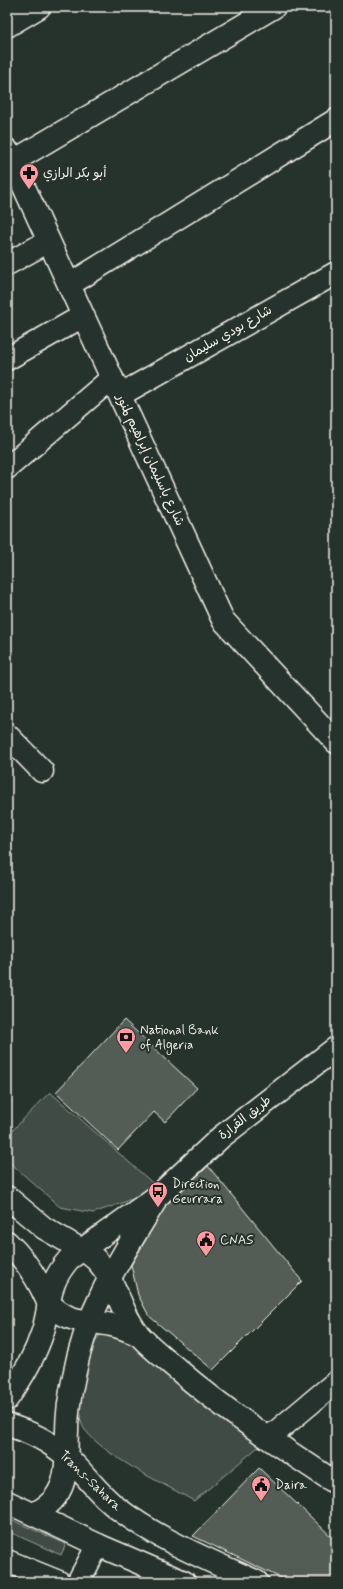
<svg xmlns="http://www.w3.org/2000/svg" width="343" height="1589" font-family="Mynerve,'Playpen Sans Arabic',sans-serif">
  <rect width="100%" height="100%" fill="#26332d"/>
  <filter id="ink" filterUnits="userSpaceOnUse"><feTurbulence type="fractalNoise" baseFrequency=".025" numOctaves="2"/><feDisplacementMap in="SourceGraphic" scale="8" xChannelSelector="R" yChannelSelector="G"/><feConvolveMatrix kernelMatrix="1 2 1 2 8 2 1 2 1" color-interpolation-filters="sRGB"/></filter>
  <g filter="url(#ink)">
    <path fill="#414b45" stroke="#9a9e96" d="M50,1092L157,1187L122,1203L93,1213L60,1207L7,1160V1136Z
      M117,1310L270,1437L194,1501C163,1483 107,1458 85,1430C76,1419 78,1381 83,1368C90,1347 105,1328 117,1310Z
      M7,1518L66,1544L61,1555L7,1531Z"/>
    <path fill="#525c55" stroke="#f4f1e8" d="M124,1020L197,1088L165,1122L154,1112L118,1150L56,1092Z
      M208,1166L302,1281L213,1370L149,1316L138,1295L131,1265L166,1205Z
      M259,1468L336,1541V1582H289L193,1536Z"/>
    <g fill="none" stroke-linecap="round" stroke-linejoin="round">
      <g stroke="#f4f1e8" stroke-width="25">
        <path id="street" d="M7,26L39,7
          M7,150L223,620L336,742
          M12,162L274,7
          M7,264L49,241
          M69,285L336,120
          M7,359L83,316
          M120,395L336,273
          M7,468L112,378
          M7,735L42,771
          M82,1250C116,1266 116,1309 140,1336C150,1347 164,1358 176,1368C225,1411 281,1447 336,1483
          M48,1302C70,1326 88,1319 116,1326C124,1328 132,1332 139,1335
          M270,1437L336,1382
          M7,1561L59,1582
          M78,1582L98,1545"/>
      </g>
      <g stroke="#f4f1e8" stroke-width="25">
        <path id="secondary" d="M7,1197L44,1228L82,1250
          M7,1242C25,1259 38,1279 48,1302"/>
      </g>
      <g stroke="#f4f1e8" stroke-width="25">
        <path id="primary" d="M7,1399C23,1377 35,1356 43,1331C52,1300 46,1286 69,1259L159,1195L221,1137L336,1048
          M7,1425C28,1431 49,1441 66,1456C84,1472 97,1493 117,1508C159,1540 209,1560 257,1582
          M7,1502L98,1545L184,1582
          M33,1514C48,1507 58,1498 63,1482C68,1466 66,1447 67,1431C67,1412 70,1394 74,1376C86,1310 120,1259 154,1203"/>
      </g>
      <use href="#street" stroke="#26332d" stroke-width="22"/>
      <use href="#secondary" stroke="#26332d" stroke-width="22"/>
      <use href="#primary" stroke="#26332d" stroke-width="22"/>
    </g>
  </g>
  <defs>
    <g id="pharmacy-pin" transform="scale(1)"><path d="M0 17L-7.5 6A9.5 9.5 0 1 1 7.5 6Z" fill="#ff9aa2" stroke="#26332d"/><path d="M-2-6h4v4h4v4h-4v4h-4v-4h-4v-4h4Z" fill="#111"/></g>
    <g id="bank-pin" transform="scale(1)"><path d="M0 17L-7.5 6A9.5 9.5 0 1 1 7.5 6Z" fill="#ff9aa2" stroke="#26332d"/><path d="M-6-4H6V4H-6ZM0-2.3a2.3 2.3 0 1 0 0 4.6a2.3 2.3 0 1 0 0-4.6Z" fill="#111"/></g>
    <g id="bus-pin" transform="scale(1)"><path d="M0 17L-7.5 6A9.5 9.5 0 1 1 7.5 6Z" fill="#ff9aa2" stroke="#26332d"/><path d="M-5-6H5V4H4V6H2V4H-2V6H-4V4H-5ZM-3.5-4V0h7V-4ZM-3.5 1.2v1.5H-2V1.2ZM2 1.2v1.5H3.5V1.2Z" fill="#111"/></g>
    <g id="civic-pin" transform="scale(1)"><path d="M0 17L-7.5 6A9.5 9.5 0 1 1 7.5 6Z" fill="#ff9aa2" stroke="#26332d"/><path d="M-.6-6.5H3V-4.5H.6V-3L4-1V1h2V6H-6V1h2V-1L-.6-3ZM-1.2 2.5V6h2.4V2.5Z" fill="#111"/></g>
  </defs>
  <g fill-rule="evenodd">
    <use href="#pharmacy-pin" x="29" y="173"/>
    <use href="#bank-pin" x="126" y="1037"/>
    <use href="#bus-pin" x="158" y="1191"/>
    <use href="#civic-pin" x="206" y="1240"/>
    <use href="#civic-pin" x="261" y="1485"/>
  </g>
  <g text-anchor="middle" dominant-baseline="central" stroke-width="4" stroke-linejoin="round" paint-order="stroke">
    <g font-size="13" fill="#f4f1e8" stroke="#26332d" text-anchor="start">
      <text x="43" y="173">أبو بكر الرازي</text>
      <text x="140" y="1030">National Bank<tspan x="140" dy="15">of Algeria</tspan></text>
      <text x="172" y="1184">Direction<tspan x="172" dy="15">Geurrara</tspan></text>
      <text x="220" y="1240">CNAS</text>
      <text x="275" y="1485">Daira</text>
    </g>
    <g font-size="13" fill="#f4f1e8" stroke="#26332d">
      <text transform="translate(228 334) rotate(-30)">شارع بودي سليمان</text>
      <text transform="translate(150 460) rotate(65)">شارع باسليمان إبراهيم لمنور</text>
      <text transform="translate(245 1118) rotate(-38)">طريق القرارة</text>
      <text transform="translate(90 1481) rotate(44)">Trans-Sahara</text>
    </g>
  </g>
  <rect width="343" height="1589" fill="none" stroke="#26332d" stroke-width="24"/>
  <rect x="12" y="12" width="319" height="1565" fill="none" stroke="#f4f1e8" stroke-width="1.5" filter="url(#ink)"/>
</svg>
